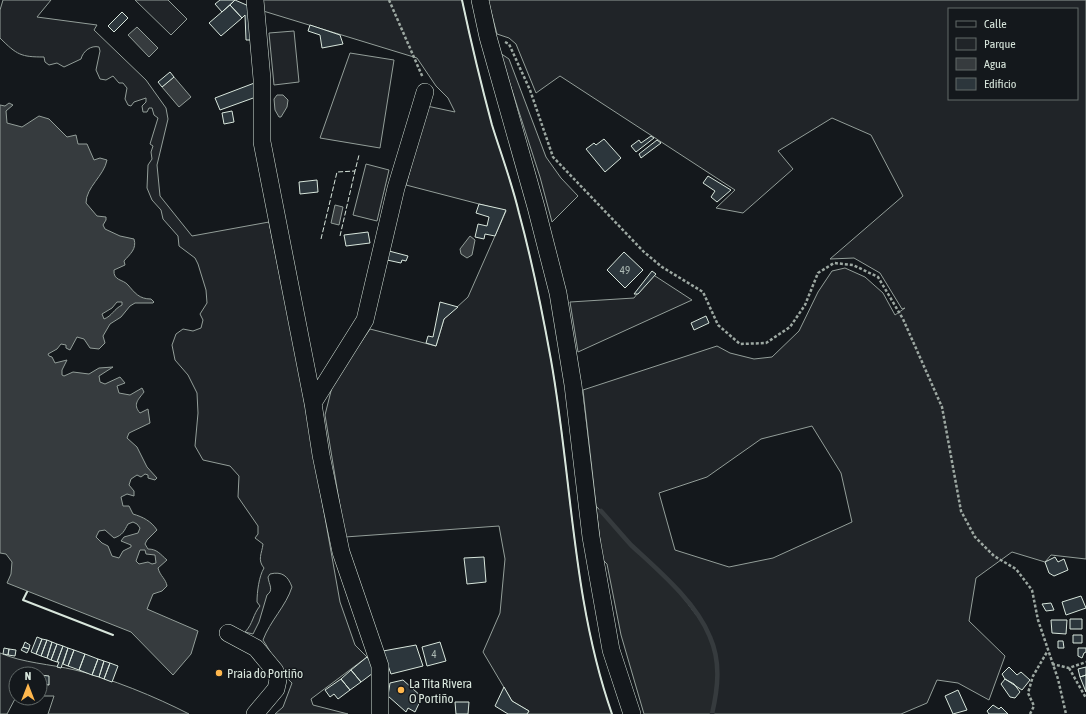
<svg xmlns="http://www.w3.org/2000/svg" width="1086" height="714" font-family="'Asap Condensed',sans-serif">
  <rect width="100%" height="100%" fill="#14181c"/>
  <path fill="#202428" stroke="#939e99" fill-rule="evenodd" d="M3,0H51L37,17L97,25L94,30L146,80L166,108L168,119L157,165L160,196L192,236L269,222L297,360L340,602L355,645L367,657L311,699L313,705L348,714H275L283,707L292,683C282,675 271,652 263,640C270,621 286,606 292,587C288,576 282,571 270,574L268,577C269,585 274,590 267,595L259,622L253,634L245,632C253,624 253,614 260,606L257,602C257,592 259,576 264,568C257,560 262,553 263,544L255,538L258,534V526L238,497L239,476L230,466L203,460L195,446L198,413L197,393L188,375L175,360L172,345L176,334L183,329L193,331L201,328L203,320L200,314L207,303L206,290L198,264L195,258L179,246L178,236L163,219L161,210L152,200L147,188L148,165L152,159L151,152L153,146L150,144L158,118L154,115L152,108H149L147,112H143L142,106L146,102V98L134,102L131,106L128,105L125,99L127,88L123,83H119L113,76L106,80L100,79L96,70L100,51L99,47C91,45 83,51 81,59L64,67L57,63L49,65L45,62L44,57C21,57 17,55 0,38V10Z
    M135,0H168L187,19L171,35Z
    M260,0H462C471,42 481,84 492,125C501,154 512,183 519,213C532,261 542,310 551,360C572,478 572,600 612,714H527L529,711L512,701L483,652L500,613L505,559L499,526L345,537L325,415L333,383L370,329L436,346L444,319L468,297L506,211L406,185L427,106L455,112L448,98L436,86L417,58L260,10Z
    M488,0H1086V559L1051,555L1045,562L1012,552L976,578L969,621L1005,656L989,700L958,683L937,680L927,703L901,714H694L599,531L583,390L717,346L730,353L754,359L772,357L799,331L818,292L832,271L845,268L865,277L883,293L895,315L905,308L902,309L880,273L854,258L830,259L903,196L871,135L832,118L778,151L793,169L743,213L716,208L735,190L560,76L536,93L516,44L509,38L497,34ZM949,9H1077V99H949ZM812,426L841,473L852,522L773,558L729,567L675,550L659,493L707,477L761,439Z
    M294,31L299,82L274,85L269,33Z
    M350,53L394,60L380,148L320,138Z
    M500,53L509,59L546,157L561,178L578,196L552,222L540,177Z
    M366,164L389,170L377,221L353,215Z
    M652,274L692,300L578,352L570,302L634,298Z
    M0,653C23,663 50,664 75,670C110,678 156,697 189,714H48L54,696H40V674H16V697L7,714H0Z"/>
  <path fill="#24282b" stroke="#939e99" d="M596,506L630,543L679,592L707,629L713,646L718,669L716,696L712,714H644L621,635L607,564L602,559Z"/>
  <path fill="#363b3e" stroke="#939e99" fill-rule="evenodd" d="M137,27L158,48L149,57L128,35Z
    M174,77L191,97L179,107L162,87Z
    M277,95H283L288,100L287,107L281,117H279L275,110L274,99Z
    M9,103L13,105L6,111L7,123L22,127L39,116L49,119L67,137L76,135L78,144H87L94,160L100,158L107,160C104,176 86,187 86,203L97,216L106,217V220L103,225L105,229L120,236L134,239C137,249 130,254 124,261L125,265L114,270C113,281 123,279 128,285C135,293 139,299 151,299L154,302L153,303H135L130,306L121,317L110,324L103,336L105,343L99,349L90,348L84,339L77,337L70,350L66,348V345L61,344L57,349L48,354L49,356L52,357L55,363L67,360L62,370V375L64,376L73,372L89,374L99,368L113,367L99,376L100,382L105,384L120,377L125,383L117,386L119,393L130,395L142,388L144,392C139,399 132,404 140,413L148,409L150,423L129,433L127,438L137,447L147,467L157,478L155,480L148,478V475L145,474L141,477L137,475L131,479L129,485L134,491V496L127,494L121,497L123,506H129L133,514C143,517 151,521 157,530L147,540L145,544L148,549C157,549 160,554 167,560L158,568C160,576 166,579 167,586L162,591L153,594L147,609L198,631L191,654L173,675L131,632L7,583L11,574L12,562L6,554L0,553V105L5,106ZM117,302H122V305C114,309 112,316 104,319L102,314L112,308ZM133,522L137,524L140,528L138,533L124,537L121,541L131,545V547L123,551L119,558L112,556L108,546L102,543L96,537L99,531L105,530L114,538C123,535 124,531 128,524ZM140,550H145L146,554L155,555L156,563L152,564L148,562L139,564L136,561Z
    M335,205L343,207L339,225L331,223Z
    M470,236L475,240L472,255L467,258L461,254L460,249Z"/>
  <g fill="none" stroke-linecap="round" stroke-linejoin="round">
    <path stroke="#363b3e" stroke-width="4.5" d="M601,511C611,522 621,534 631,545C658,570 696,602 710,637C721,662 718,688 712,714"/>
  </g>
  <path fill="#2c363c" stroke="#d8e6dc" d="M220,0H235L222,12L215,4Z
    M235,0L251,7L254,40H246L245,15L242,18L230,5Z
    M230,5L242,18L221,36L209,23Z
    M122,12L128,18L114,32L108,26Z
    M310,25L340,35L343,44L322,48L320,35L308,31Z
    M170,72L174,77L162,87L158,82Z
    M257,82L256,97L220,110L215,98Z
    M232,111L234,122L224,124L222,113Z
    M651,136L654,138L636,152L631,146L639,140L641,143Z
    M604,139L621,158L605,172L586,149L594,143L596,145Z
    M657,140L661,143L641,158L639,154Z
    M708,176L731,190L717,202L711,197L715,191L703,183Z
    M317,180L318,192L300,194L299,182Z
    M479,204L506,210L495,236L485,234L484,239L475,237L478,224L487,226L489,217L476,213Z
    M368,232L370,243L346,246L344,235Z
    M389,251L408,256L406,261L402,260L401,263L387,260Z
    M624,252L643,270L625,288L607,270Z
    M652,271L656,274L638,294H634Z
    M440,302L458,307L444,319L436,346L426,343L428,336L433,337Z
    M706,316L709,323L694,330L691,323Z
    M484,557L486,582L467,584L464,558Z
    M1055,557L1058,562L1064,559L1068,570L1054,576L1049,573L1045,562Z
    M1081,596L1086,608L1066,615L1062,602Z
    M1051,603L1054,610L1046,611L1042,604Z
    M1070,619H1082V629H1070Z
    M1051,620H1067L1066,634L1052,633Z
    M1073,635H1082V643H1073Z
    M37,637L42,639L36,654L31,652Z
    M42,639L47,640L41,656L36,654Z
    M47,640L52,642L47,658L41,656Z
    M1058,641H1063L1064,648H1058Z
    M25,642L30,645L29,649L23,647Z
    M52,642L57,644L51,660L47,658Z
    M440,642L446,661L427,666L422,647Z
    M57,644L63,646L57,662L51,660Z
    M416,645L423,666L391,674L383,651Z
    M63,646L68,648L61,668L57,667L59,662H57Z
    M23,647L29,649L27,653L21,650Z
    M4,648L9,649L8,655L3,654Z
    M68,648L74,650L68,666L63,664Z
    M1078,648H1086V652L1084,653L1082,658L1078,656Z
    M9,649L16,650L15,656L8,655Z
    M74,650L85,654L79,670L68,666Z
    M85,654L98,659L92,675L79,670Z
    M367,657L377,670L361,682L351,670Z
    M98,659L104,661L99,677L92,675Z
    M104,661L110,663L104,679L99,677Z
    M110,663L118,666L112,682L104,679Z
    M1009,667L1017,675L1021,672L1030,680L1022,690L1005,679L1002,674Z
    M1086,667V675L1080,677L1078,669Z
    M351,670L361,682L350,690L341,679Z
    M40,675L49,676V685L40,684Z
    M1086,675V692L1080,677Z
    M341,679L350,690L338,699L334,694L330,697L325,690Z
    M1005,679L1014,684L1020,692L1015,698L1010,697L1001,684Z
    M403,680L422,697L415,712L408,708L406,712L388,696L390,683Z
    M504,687L512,701L529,711L527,714H508L495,706Z
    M958,690L967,710L953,714L945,696Z
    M455,702H469L468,714H456Z
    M993,705L999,709L1001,707L1008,714H989L987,711Z"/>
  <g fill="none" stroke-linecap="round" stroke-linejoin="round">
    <g stroke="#d8e6dc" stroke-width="18">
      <path id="minor" d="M255,0L262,79V142L313,403L321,455L341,552L380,666V714
        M480,0L488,37L536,207L558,293L573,385L591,537L611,650L632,714
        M313,403L365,320L396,188L425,92
        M228,633L256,648L275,671L278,680L276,689L255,714"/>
    </g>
    <path stroke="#9da8a2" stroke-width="2.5" stroke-dasharray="3 2" stroke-linecap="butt" d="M389,0L423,78
      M505,42L509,44L530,90L553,157L644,252L662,267L703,292L718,325L740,344L766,343L790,327L805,305L818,273L834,263L853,265L878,277L903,319L942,407L961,511L975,537L994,556L1016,569L1032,590L1038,620L1058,679L1066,714
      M1052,664L1069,668L1086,662
      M1069,668L1086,698
      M1030,714L1034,706L1028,693L1033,676L1047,652"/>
    <use href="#minor" stroke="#14181c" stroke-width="17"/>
    <path stroke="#d8e6dc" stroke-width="1" stroke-dasharray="5 2" stroke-linecap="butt" d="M340,236L355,171
      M321,239L337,172L355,171L359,155"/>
    <path stroke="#d8e6dc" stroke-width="2" d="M462,0C471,42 481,84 492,125C501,154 512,183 519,213C532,261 542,310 551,360C572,478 572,600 612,714
      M27,592L23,600L113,635"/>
  </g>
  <g fill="#ffb74d" stroke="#14181c" stroke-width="1.5">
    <circle cx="219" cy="673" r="4"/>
    <circle cx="401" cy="690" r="4"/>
  </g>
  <g text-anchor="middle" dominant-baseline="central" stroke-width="3" stroke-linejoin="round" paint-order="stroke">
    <g font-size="11" fill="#adbab4">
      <text x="625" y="270">49</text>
      <text x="434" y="654">4</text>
    </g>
    <g font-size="13" fill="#d8e6dc" stroke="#14181c" text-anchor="start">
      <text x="227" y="673">Praia do Portiño</text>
      <text x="409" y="683">La Tita Rivera<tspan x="409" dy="15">O Portiño</tspan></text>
    </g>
  </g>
  <rect x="948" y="8" width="130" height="92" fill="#14181c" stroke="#626a69"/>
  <rect x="956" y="21" width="20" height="6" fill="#14181c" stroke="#626a69"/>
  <text x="984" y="28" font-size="12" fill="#d8e6dc">Calle</text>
  <rect x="956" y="38" width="20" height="12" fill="#202428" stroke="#626a69"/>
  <text x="984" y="48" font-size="12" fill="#d8e6dc">Parque</text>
  <rect x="956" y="58" width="20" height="12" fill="#363b3e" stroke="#626a69"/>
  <text x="984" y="68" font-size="12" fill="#d8e6dc">Agua</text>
  <rect x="956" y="78" width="20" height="12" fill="#2c363c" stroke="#626a69"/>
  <text x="984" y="88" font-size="12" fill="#d8e6dc">Edificio</text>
  <g transform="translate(28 686)"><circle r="19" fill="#14181c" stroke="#626a69"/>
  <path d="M0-3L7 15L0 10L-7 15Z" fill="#ffb74d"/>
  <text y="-6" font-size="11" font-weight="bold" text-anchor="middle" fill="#d8e6dc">N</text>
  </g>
</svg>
